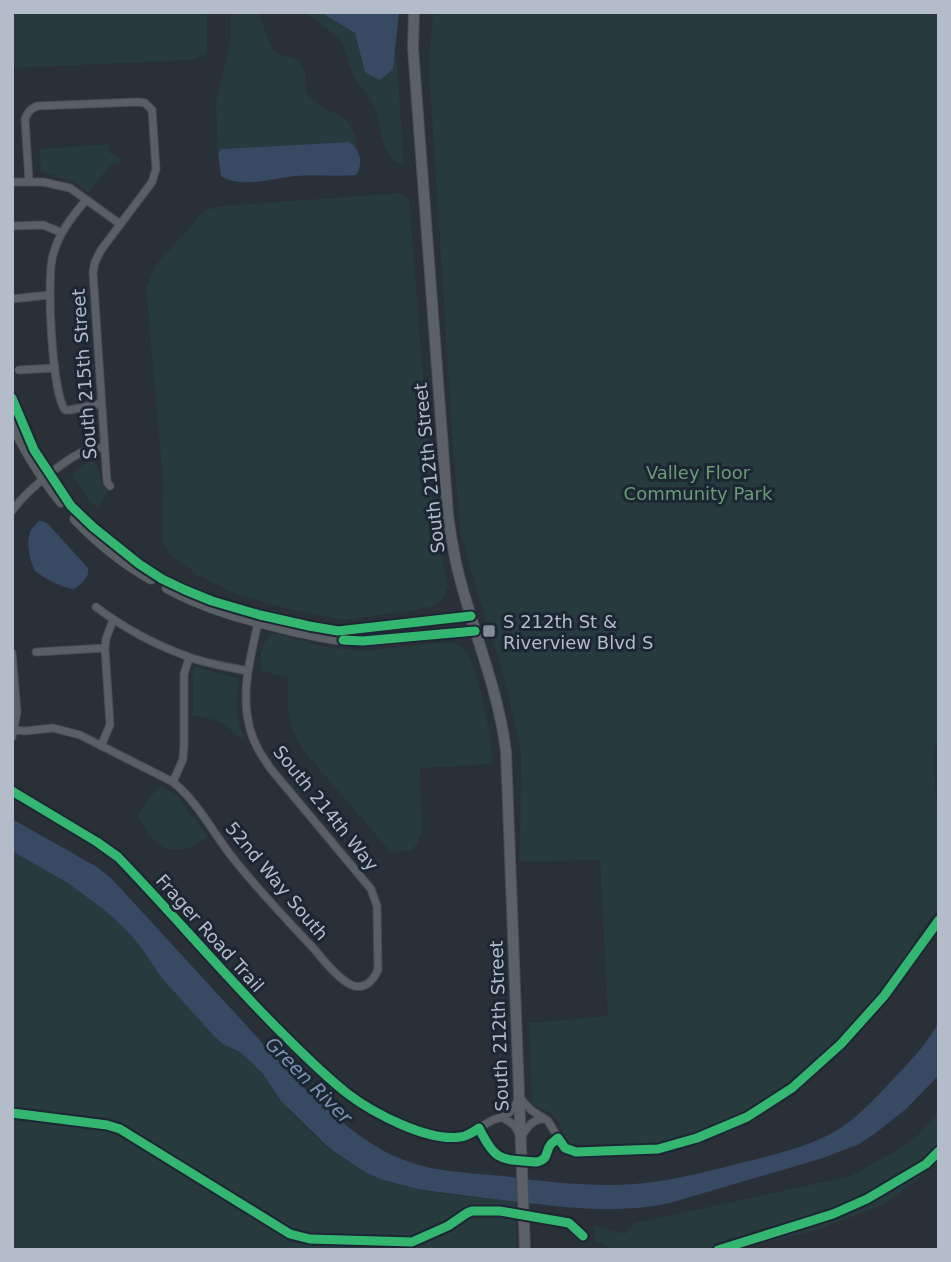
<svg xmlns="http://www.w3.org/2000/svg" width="951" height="1262" font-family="'DejaVu Sans',sans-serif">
  <rect width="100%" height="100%" fill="#2a3038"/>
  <path fill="#273a3e" d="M12,12H207V54L192,60L12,68Z
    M231,12H258L273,51C281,57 295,56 302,65C309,74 302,87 309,96C330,122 351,103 358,149L349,142L221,149L218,153L216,102L231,40Z
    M305,12H320L355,33L361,52L393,69L396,48L404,165C382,164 381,124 374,106C369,94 359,86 353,74C347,61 347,46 335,35C325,27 314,21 305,12Z
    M433,12H939V745L936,744L933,755L939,838V907L916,937L912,953L866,1014L824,1057L785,1088L762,1104L734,1118L679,1140L657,1144L571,1145C564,1137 563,1128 557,1119C551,1111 540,1109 532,1104L529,1023L608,1016L600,860L520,862L521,752L503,673L471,571L461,535L453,447L429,68Z
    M109,144L110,153L121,160L122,163L111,164L108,167L89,193L73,181L41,172L40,149Z
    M400,193L409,199L435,525L448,585L443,598L436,606L402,612L344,620L280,607L236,594L198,575L170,554L162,542L163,479L146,289L155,266L205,210L223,206Z
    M93,460L100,472L101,484L108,492L98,508L86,496L71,474Z
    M271,634H277L325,647L362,651L449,642C456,644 462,646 467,653C471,658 473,666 475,673C485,703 490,733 493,764L420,768L422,831L418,842L412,850L391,852L302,749C288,724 285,706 289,678L262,671C258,659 262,642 271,634Z
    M196,667L237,678L239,680C239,688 237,695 237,703C235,716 242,730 246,742C224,724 220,718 190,716L193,713V675L190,671Z
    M160,785L177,796L208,837C171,862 158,849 136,816Z
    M12,851C45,869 80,887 108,912C146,947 181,996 214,1036C222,1044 232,1047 241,1053C248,1058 254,1065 260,1072C269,1081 274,1093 282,1102C308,1133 346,1166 383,1180C425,1195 472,1196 516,1202V1250H12Z
    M939,1111V1163L884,1205L813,1231L736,1250H614L594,1240V1225L625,1234L635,1223L851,1176L902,1147L920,1133Z"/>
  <path fill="#384963" d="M320,12H399L393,69L380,80L365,72L355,33Z
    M349,142C360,149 364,163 356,175C336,177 316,174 296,176C274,178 240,189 221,176L218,153L221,149Z
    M39,521H43L48,524L88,568C90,578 81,584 74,589C60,587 46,579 35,571C30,560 25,542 31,530C33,527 36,524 39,521Z
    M12,819L97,867L111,878L302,1086C333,1114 364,1145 404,1160C433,1172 472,1173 503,1176C547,1182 591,1187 635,1184C674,1181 712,1170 749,1161C780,1153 811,1146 839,1129C861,1115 879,1094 897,1075C913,1058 928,1043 939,1021V1075L906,1109L873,1135L859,1144L823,1158L670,1203C619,1214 570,1208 519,1202C485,1198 451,1194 417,1189L380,1179L365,1172L339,1155L326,1145L281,1101L263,1074L249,1060L240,1052L223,1044L214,1036L161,977L141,947L130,934L107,912L68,883L12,851Z"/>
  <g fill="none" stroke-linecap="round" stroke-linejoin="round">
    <g stroke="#484c53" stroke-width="9">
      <path id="street" d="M29,181L25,119C28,112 30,109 37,106L138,102L145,103L152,110L156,169L152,182L101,250L95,262L93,272L107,482L110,486
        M12,182H43L70,188L120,224
        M86,200C72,217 59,232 53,255C46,278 52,393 65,410H70L101,403
        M12,226L43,225L60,232
        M12,299L49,295
        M19,370L55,368
        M12,511C25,492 66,458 87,450C93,448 98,448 104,447
        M96,607C124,628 155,645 189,657C208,664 228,667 248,671
        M36,652L105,648
        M12,653L17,712L12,737
        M15,730L25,731L53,728L80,735L173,782C198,802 213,833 233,858C258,890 287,920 315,950C324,961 341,982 354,986C366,989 374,979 378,970L377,906L371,889L270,768C266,761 261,755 258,749C236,708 249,662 259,619
        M101,746L110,725L105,648L106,639L113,620
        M173,782L183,759L184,744V674L189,658
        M373,1110C396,1123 441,1145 468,1135C476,1132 483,1125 491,1121C494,1119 498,1119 502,1117C510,1114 516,1105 519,1097L531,1110L548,1121L563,1146L573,1152L658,1149L697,1138L747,1117L792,1088L841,1044L884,996L939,920
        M502,1117L514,1125L521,1137C527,1128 532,1119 544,1119"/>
    </g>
    <g stroke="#484c53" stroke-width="11">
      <path id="secondary" d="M12,398L34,450L71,506L93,527L139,564L162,579L185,590L212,601L260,615L309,626L338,631L471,616
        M12,422C24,451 42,478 61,502
        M75,519C98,543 122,563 151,579
        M167,588C205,609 247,620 289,630C313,635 338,642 363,641C400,640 438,634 475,631"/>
    </g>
    <g stroke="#484c55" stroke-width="12">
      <path id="primary" d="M414,12L413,48L448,515C451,536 454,558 460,579C475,637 499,692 506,752L525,1250"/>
    </g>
    <use href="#street" stroke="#5a5e66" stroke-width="7"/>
    <use href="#secondary" stroke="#595d64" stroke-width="10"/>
    <use href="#primary" stroke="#5c6168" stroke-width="10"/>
    <g stroke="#1d2633" stroke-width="13">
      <path id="cycleway" d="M12,398L34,450L71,506L93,527L139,564L162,579L185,590L212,601L260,615L309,626L338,631L471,616
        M343,640L363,641L475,631
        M12,791L97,842L118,857C171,912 220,970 274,1025C298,1049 321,1073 348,1094C373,1113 428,1142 460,1137C468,1136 473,1132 479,1128C496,1163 501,1159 537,1162C550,1158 544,1153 551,1144C552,1143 557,1139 558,1138L565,1148L576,1152L658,1149L697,1138L747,1117L792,1088L841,1044L884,996L939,920
        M12,1113L107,1125L120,1129L290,1234L310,1239L412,1242L448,1226L467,1213L472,1211H500L569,1223L583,1236
        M718,1250L833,1214L867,1199L926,1164L939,1151"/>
    </g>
    <use href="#cycleway" stroke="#33b770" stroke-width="9"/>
  </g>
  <rect fill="#848b96" stroke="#1d2633" stroke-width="2.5" x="482" y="624" width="14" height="14" rx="3.5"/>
  <g text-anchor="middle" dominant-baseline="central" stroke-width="6" stroke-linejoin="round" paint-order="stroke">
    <g font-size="18" fill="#b4bcc9" stroke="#1d2633">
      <text transform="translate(84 374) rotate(-94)">South 215th Street</text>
      <text transform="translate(429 468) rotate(-96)">South 212th Street</text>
      <text transform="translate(326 808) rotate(51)">South 214th Way</text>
      <text transform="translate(277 881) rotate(50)">52nd Way South</text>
      <text transform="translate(210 933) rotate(48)">Frager Road Trail</text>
      <text transform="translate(499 1026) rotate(-92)">South 212th Street</text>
    </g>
    <g font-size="18" fill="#6b9a76" stroke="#1d2633">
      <text x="698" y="472">Valley Floor<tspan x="698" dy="21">Community Park</tspan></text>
    </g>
    <g font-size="18" fill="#b4bcc9" stroke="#1d2633" text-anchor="start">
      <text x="503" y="621">S 212th St &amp;<tspan x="503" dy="21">Riverview Blvd S</tspan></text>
    </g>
    <g font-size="19" font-style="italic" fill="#7c92b1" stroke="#1d2633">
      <text transform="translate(309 1080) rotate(45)">Green River</text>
    </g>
  </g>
  <rect width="951" height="1262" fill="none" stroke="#b4bcc9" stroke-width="28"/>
</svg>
